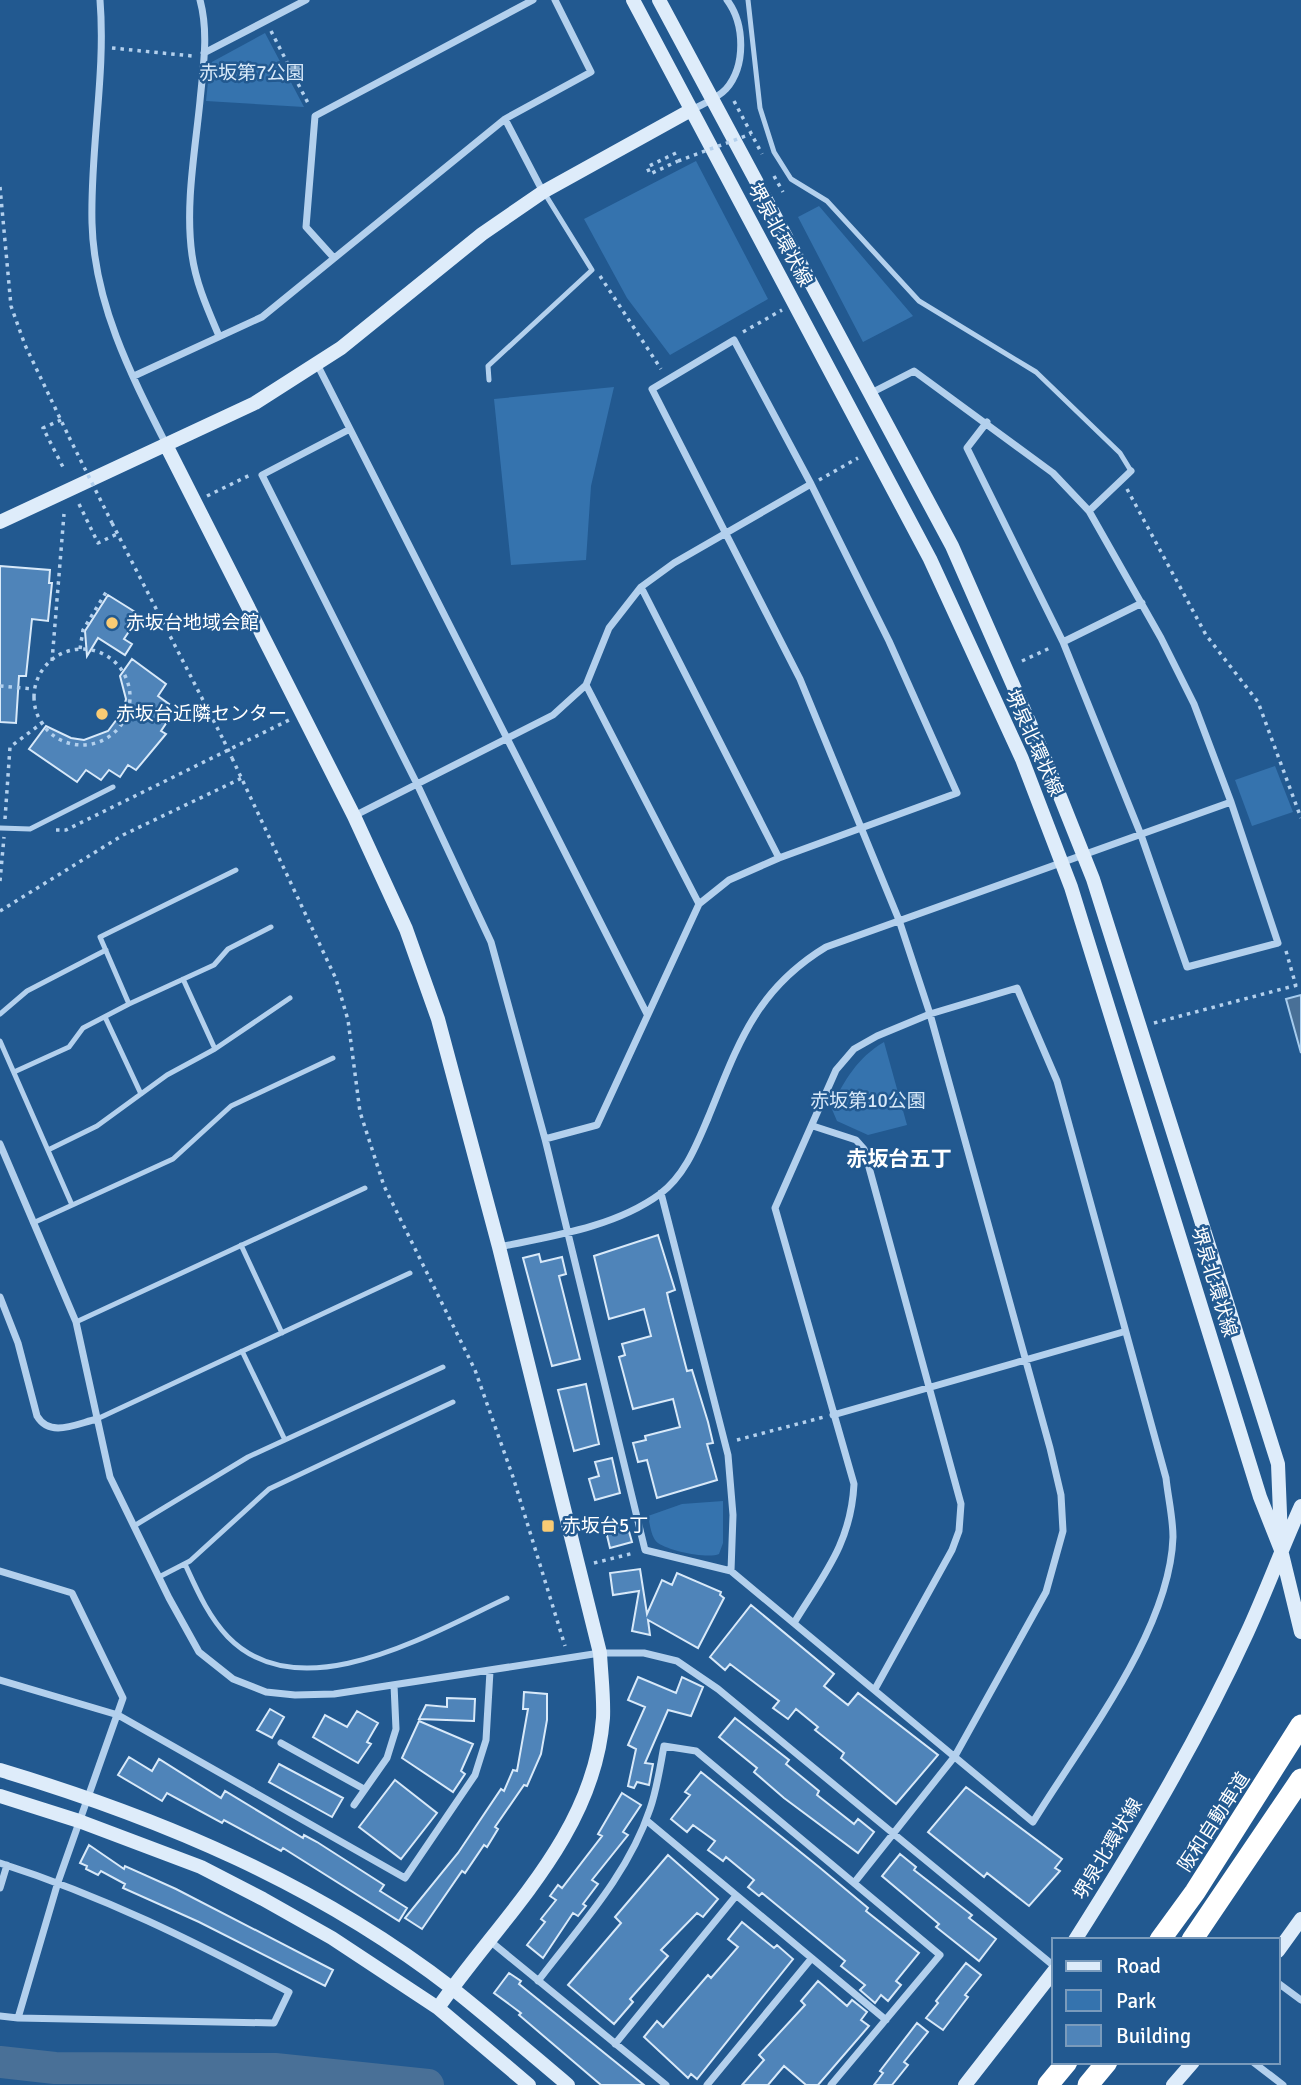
<svg xmlns="http://www.w3.org/2000/svg" width="1301" height="2085" font-family="Signika,'Noto Sans JP',sans-serif">
  <rect width="100%" height="100%" fill="#225990"/>
  <path fill="#3573ae" d="M265,33L304,107L206,101L210,63Z
    M696,161L768,299L670,355L627,298L584,219Z
    M819,206L913,316L863,342L798,217Z
    M614,387L591,486L586,560L511,565L494,399Z
    M1275,766L1293,812L1252,826L1235,780Z
    M884,1042L907,1125L868,1135L837,1121L831,1107C845,1080 857,1058 884,1042Z
    M723,1501V1543L719,1554C708,1559 669,1551 658,1543C651,1538 650,1524 648,1516L682,1504Z"/>
  <path fill="#497097" stroke="#a6ccee" stroke-width="2" d="M1301,995V1053L1286,999Z"/>
  <g fill="none" stroke-linecap="round" stroke-linejoin="round">
    <path stroke="#497097" stroke-width="32" d="M0,2062L55,2068L275,2069L428,2085"/>
  </g>
  <path fill="#4f84b9" stroke="#d8e9f9" stroke-width="2" d="M0,566L50,570L49,583H52L48,621L32,619L26,676H19L16,723L0,722Z
    M108,595L140,615L124,639L132,644L125,655L98,638L87,656L85,631Z
    M132,659L166,684L158,696L169,704L161,714L169,719L161,731L166,734L136,770L128,765L120,777L109,770L101,780L86,770L77,782L29,749L46,726L71,738L84,740L108,731L123,711L126,699L120,676Z
    M658,1235L675,1290L667,1293L669,1302L687,1371L692,1370L708,1422L713,1443L707,1444L717,1480L657,1498L647,1460L638,1462L633,1443L646,1440L645,1436L680,1427L673,1399L633,1409L619,1357L625,1355L622,1344L651,1336L644,1309L609,1319L594,1256Z
    M539,1254L541,1262L562,1257L566,1274L559,1276L580,1359L552,1366L523,1258Z
    M586,1384L599,1444L574,1451L558,1390Z
    M612,1458L620,1493L595,1500L589,1479L599,1476L595,1462Z
    M626,1521L632,1542L610,1548L605,1527Z
    M640,1569L647,1614L662,1580L672,1585L677,1573L721,1592L720,1595L724,1598L698,1648L648,1620L650,1635L632,1631L639,1591L613,1595L610,1573Z
    M751,1605L834,1674L824,1686L848,1705L858,1693L938,1755L896,1804L841,1758L844,1753L815,1730L818,1727L796,1709L788,1719L773,1708L779,1701L730,1664L725,1670L710,1657Z
    M638,1677L676,1693L682,1677L703,1687L691,1716L668,1710L645,1763L653,1764L649,1785L637,1782L634,1788L628,1786L636,1749L628,1745L645,1707L628,1700Z
    M524,1692L547,1694V1720L541,1754L527,1786L524,1785L495,1827L498,1829L487,1847L484,1845L465,1873L462,1871L422,1929L405,1918L458,1853L501,1789L504,1791L513,1770L517,1771L528,1709H523Z
    M447,1698L475,1699L474,1721L419,1719L426,1705L447,1707Z
    M270,1709L284,1717L272,1738L257,1730Z
    M357,1711L378,1723L367,1742L371,1744L358,1763L313,1737L325,1715L347,1727Z
    M735,1718L789,1760L786,1764L819,1791L817,1795L854,1824L858,1819L874,1832L858,1853L784,1798L754,1772L757,1768L719,1737Z
    M419,1721L473,1744L461,1771L465,1774L453,1792L402,1758Z
    M129,1757L152,1771L159,1759L221,1798L225,1791L303,1838L304,1835L317,1842L384,1885L380,1891L407,1908L399,1921L283,1848L281,1851L224,1820L222,1823L167,1793L162,1801L118,1775Z
    M279,1764L343,1798L332,1817L269,1782Z
    M701,1772L819,1867L868,1908L866,1911L919,1953L896,1981L901,1985L888,2001L881,1995L875,2003L860,1990L865,1985L841,1966L845,1961L762,1893L759,1896L748,1887L754,1880L726,1857L723,1861L708,1850L715,1841L693,1825L687,1832L671,1819L690,1795L685,1792Z
    M395,1780L437,1813L401,1859L359,1827Z
    M966,1787L1062,1859L1055,1868L1060,1871L1029,1906L987,1873L984,1877L928,1832Z
    M622,1793L641,1805L623,1832L628,1835L592,1880L598,1884L583,1904L586,1906L578,1916L573,1913L543,1958L527,1945L545,1922L541,1919L556,1900L550,1896L558,1885L562,1888L602,1836L598,1834Z
    M89,1845L124,1869L125,1866L176,1889L333,1970L325,1986L199,1922L123,1888L125,1884L101,1871L98,1875L86,1869L87,1866L80,1863Z
    M900,1854L916,1867L914,1870L972,1915L969,1918L996,1939L979,1961L936,1927L939,1924L882,1876Z
    M668,1855L718,1899L703,1917L697,1913L661,1950L668,1956L630,1999L633,2002L614,2024L568,1985L621,1923L615,1917Z
    M742,1922L774,1948L777,1945L793,1959L697,2079L691,2074L688,2078L644,2037L657,2021L663,2027L708,1975L711,1978L738,1947L728,1939Z
    M966,1963L981,1975L965,1995L968,1997L943,2030L926,2018L938,2003L936,2001Z
    M509,1973L521,1981L519,1984L644,2085H601L519,2015L521,2013L494,1993Z
    M818,1981L847,2006L852,2000L867,2012L861,2020L869,2026L818,2085H806L784,2066L768,2085H742L764,2060L759,2055L805,2005L801,2001Z
    M917,2023L928,2032L904,2062L908,2065L892,2085H874L883,2073L880,2071Z"/>
  <g fill="none" stroke-linecap="round" stroke-linejoin="round">
    <path stroke="#b3d0ed" stroke-width="3.5" stroke-dasharray="3.5 5" stroke-linecap="butt" d="M271,31L309,105
      M112,48L192,56
      M734,101L762,154
      M676,153L647,167L650,174L678,161
      M774,176L783,192
      M0,187L11,306L25,345L69,437
      M600,276L661,369
      M743,332L782,310
      M61,420L43,428L65,471
      M819,480L858,458
      M1127,489L1206,635L1258,702L1301,818
      M207,496L250,475
      M79,504L98,543L117,534
      M112,523L224,741
      M80,649L83,630L108,589
      M34 697a48 48 0 1 1 96 0a48 48 0 1 1-96 0Z
      M52,661L64,514
      M1022,661L1052,647
      M0,686L33,689
      M232,758L336,979L348,1020L360,1112L384,1186L475,1370L513,1477L565,1646
      M5,819L10,747L46,720
      M56,830H66L289,720
      M0,881L4,837
      M0,911L123,835L242,778
      M1286,951L1296,986
      M1154,1023L1301,984
      M737,1440L824,1417
      M594,1563L634,1553"/>
    <path stroke="#b3d0ed" stroke-width="5" d="M748,0L760,108L774,152L791,179L827,201L919,301L1036,372L1120,453L1131,471
      M489,380L488,366L592,270L545,194
      M0,828L30,829L113,787
      M236,870L100,937L129,1004L214,965L228,949L271,927
      M183,979L215,1049
      M0,1014L27,991L106,950
      M105,1017L141,1094
      M0,1041L72,1205
      M14,1072L69,1047L83,1028L129,1004
      M48,1150L97,1126L167,1075L215,1049L290,998
      M33,1223L173,1159L231,1106L333,1058
      M241,1245L282,1333
      M76,1322L365,1188
      M242,1351L285,1440
      M97,1419L410,1273
      M134,1526L248,1457L443,1367
      M185,1564C197,1590 208,1616 228,1637C301,1712 433,1632 507,1598
      M159,1577L190,1561L269,1489L453,1402"/>
    <path stroke="#b3d0ed" stroke-width="7" d="M100,0C106,74 90,149 92,223C94,303 131,375 166,444
      M200,0C209,33 203,68 200,101C195,152 185,205 192,255C196,284 208,310 219,336
      M204,53L306,0
      M692,110C703,104 718,98 726,89C746,66 745,24 727,0
      M505,119L543,192
      M334,258L306,227L315,116L533,0
      M317,364L647,1014
      M134,376L262,317L505,119L591,72L555,0
      M871,393L914,371L1053,473L1089,511L1161,638L1194,704L1231,802L1278,943L1187,967L1141,835L1063,642L967,448L987,422
      M350,429L262,475L418,786L491,942L545,1139L645,1550L731,1571L1033,1822C1082,1742 1170,1631 1173,1537C1173,1518 1168,1497 1166,1478L1057,1081L1017,988L930,1014L877,1036L854,1049L836,1070L775,1208L854,1484C851,1543 824,1574 794,1623
      M811,484L734,340L652,389L800,679L899,920L930,1014L1050,1448L1061,1495L1063,1531L1046,1592L955,1756L854,1883
      M1089,511L1131,471
      M641,587L779,858
      M1063,642L1142,603
      M586,685L699,904
      M354,816L553,715L586,685L609,628L641,587L674,563L811,484L889,641L957,793L779,858L729,880L699,904L597,1125L545,1139
      M813,1126L856,1140L864,1149L961,1504L959,1531L952,1550L875,1689
      M0,1144L76,1322L110,1477L169,1598L199,1652L233,1679L266,1692L295,1695L334,1694L600,1653H644L677,1661L718,1689L1054,1966
      M661,1193L728,1455L733,1515L731,1571
      M499,1247C553,1236 615,1227 660,1194C685,1175 696,1146 708,1118C738,1045 755,990 826,947L1231,802
      M0,1297L18,1343L37,1416C50,1438 76,1424 97,1419
      M833,1415L1123,1332
      M0,1571L72,1593L123,1698L58,1882L18,2018L0,2016
      M0,1680L118,1715L405,1878L475,1775L486,1740L490,1671
      M281,1743L364,1789
      M354,1805L387,1758L396,1729L394,1685
      M646,1820L886,2020
      M0,1863C103,1896 194,1941 289,1992L274,2023L18,2018
      M0,1888L7,1865
      M490,1941L666,2085
      M538,1981C579,1927 628,1875 650,1809C657,1789 660,1767 664,1746L696,1751L940,1955L831,2085
      M1278,1983L1301,2000
      M615,2044L735,1897
      M1253,2062L1283,2085
      M707,2085L811,1959"/>
    <path stroke="#deecfa" stroke-width="14" d="M633,0L930,559L1022,759L1071,887L1260,1497L1281,1550L1301,1632
      M659,0L952,546L1042,751L1093,879L1278,1464L1281,1538
      M166,445L354,816L406,929L438,1019L499,1247L600,1653C601,1674 604,1697 603,1718C594,1836 501,1917 438,2008
      M0,522L255,403L341,348L482,234L543,192L691,110
      M0,1770C163,1819 317,1884 453,1989C492,2020 530,2053 568,2085
      M0,1796L79,1821L201,1867L263,1899L332,1938L438,2008L529,2085
      M1075,1940C1138,1841 1198,1740 1247,1633C1266,1592 1282,1548 1301,1506
      M1278,1951L1301,1919
      M965,2085L1054,1971
      M1173,2085L1193,2062"/>
    <path stroke="#fff" stroke-width="21" d="M1160,1940L1195,1892L1301,1725
      M1192,1940L1301,1779
      M1048,2085L1067,2062
      M1088,2085L1107,2062"/>
    <path stroke="#b3d0ed" stroke-width="3.5" stroke-dasharray="3.5 5" stroke-linecap="butt" d="M678,161L751,134
      M69,437L112,523
      M224,741L232,758"/>
  </g>
  <g fill="#f9cb74" stroke="#225990" stroke-width="2.5">
    <circle cx="112" cy="623" r="7"/>
    <circle cx="102" cy="714" r="7"/>
    <rect x="541" y="1519" width="14" height="14" rx="3.5"/>
  </g>
  <g text-anchor="middle" dominant-baseline="central" stroke-width="5" stroke-linejoin="round" paint-order="stroke">
    <g font-size="19" fill="#d8e9f9" stroke="#225990">
      <text x="252" y="73">赤坂第7公園</text>
      <text x="868" y="1101">赤坂第10公園</text>
    </g>
    <g font-size="19" fill="#fff" stroke="#225990">
      <text transform="translate(780 235) rotate(62)">堺泉北環状線</text>
      <text transform="translate(1034 743) rotate(66)">堺泉北環状線</text>
      <text transform="translate(1214 1282) rotate(73)">堺泉北環状線</text>
      <text transform="translate(1214 1822) rotate(-57)">阪和自動車道</text>
      <text transform="translate(1108 1849) rotate(-59)">堺泉北環状線</text>
    </g>
    <g font-size="19" fill="#fff" stroke="#225990" text-anchor="start">
      <text x="126" y="623">赤坂台地域会館</text>
      <text x="116" y="714">赤坂台近隣センター</text>
      <text x="562" y="1526">赤坂台5丁</text>
    </g>
    <g font-size="21" font-weight="bold" fill="#fff" stroke="#225990">
      <text x="899" y="1159">赤坂台五丁</text>
    </g>
  </g>
  <rect x="1052" y="1938" width="228" height="126" fill="#225990" stroke="#7a9bbc" stroke-width="2"/>
  <rect x="1066" y="1961" width="35" height="10" fill="#deecfa" stroke="#7a9bbc" stroke-width="2"/>
  <text x="1116" y="1973" font-size="21" fill="#ffffff">Road</text>
  <rect x="1066" y="1990" width="35" height="21" fill="#3573ae" stroke="#7a9bbc" stroke-width="2"/>
  <text x="1116" y="2008" font-size="21" fill="#ffffff">Park</text>
  <rect x="1066" y="2025" width="35" height="21" fill="#4f84b9" stroke="#7a9bbc" stroke-width="2"/>
  <text x="1116" y="2043" font-size="21" fill="#ffffff">Building</text>
</svg>
